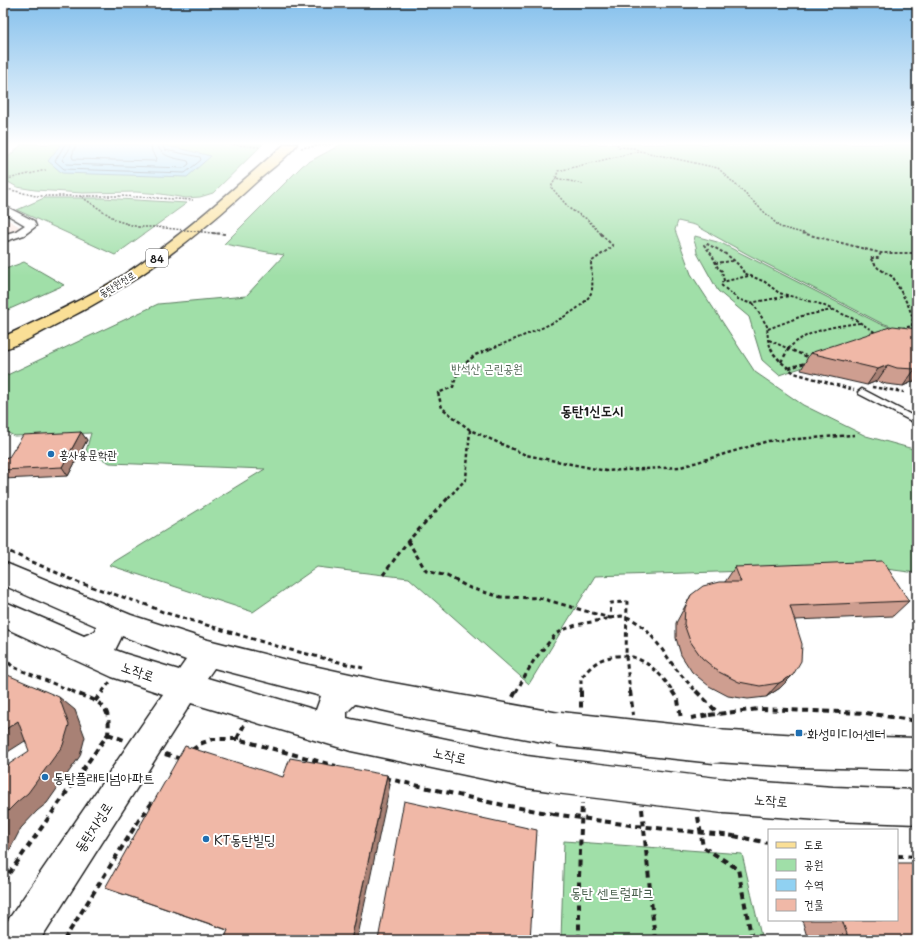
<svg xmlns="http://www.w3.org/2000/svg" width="920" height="943" font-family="Mali,'Poor Story',sans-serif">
  <rect width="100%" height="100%" fill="#fff"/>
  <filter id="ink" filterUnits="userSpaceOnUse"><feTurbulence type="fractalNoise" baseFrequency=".025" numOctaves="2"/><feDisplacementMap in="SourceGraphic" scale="8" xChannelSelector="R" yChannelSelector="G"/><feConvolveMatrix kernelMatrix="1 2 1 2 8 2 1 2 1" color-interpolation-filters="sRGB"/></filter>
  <g filter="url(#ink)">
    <path fill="#faeae5" d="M3,217L22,228L3,235Z"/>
    <path fill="#a0dfa8" stroke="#5e7e62" d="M22,144H262V145L213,193L200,197L186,198L161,194L136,192L83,193L35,190L17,187L3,179V162Z
      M342,144H917V335L879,322L749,255L695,225L678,221L675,230L691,274L755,372L803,405L866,436L917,450V573L870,567L595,576L529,684L409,578L317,567L253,612L109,565L265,469L110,463L86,451L91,433L14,436L3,430V377L158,304L246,296L284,255L224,244L303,165Z
      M44,198H102L187,203L115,255L17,210Z
      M695,236L721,243L878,323L910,333L779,375L762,360L749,317L718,291L697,253L696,246L694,241Z
      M24,262L64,285L3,312V270Z
      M564,841L742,854L762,940H561Z"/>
    <path fill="#90d1f2" stroke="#62899c" d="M61,144H161L211,156L187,177L62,173L48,161Z"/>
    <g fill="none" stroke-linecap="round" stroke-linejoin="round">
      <path stroke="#4a6472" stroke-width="1" d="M65,144L55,161L64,169L185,173L201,160L200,157L165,150L162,144
        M70,144L69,150L62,160L66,164L184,168L189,164L188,161C176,158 161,158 157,144
        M76,144L72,156L73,159L156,161L157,158L152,152L151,144"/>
      <g stroke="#1c1c1c" stroke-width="3">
        <path id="service" d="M862,389L917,418V424L859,394L858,392Z"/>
      </g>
      <g stroke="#1c1c1c" stroke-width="3">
        <path id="minor" d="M3,205L34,221L36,226L24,235L3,242V235L16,231L25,225L3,212Z"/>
      </g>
      <g stroke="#1c1c1c" stroke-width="3">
        <path id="tertiary" d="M3,562L131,615L208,640L295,662L382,681L559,713L570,718L575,729L570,740L559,745L426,720L355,704L347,712V718L351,719L527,756L557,760L569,764L573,776L569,788L557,792L527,788L351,751L191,703L40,940H3L4,926L163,694L112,677L3,627V601L84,636L96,631V626L3,585ZM122,636L186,660L179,670L126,654L115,650ZM214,668L321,696L316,710L207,678Z
          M715,730L801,735L917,738V770L801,767L715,762L704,757L699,746L704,735Z
          M724,779L833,787L917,790V824L833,821L724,813L712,808L707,796L712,784Z"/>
      </g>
      <g stroke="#1c1c1c" stroke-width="3">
        <path id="primary" d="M285,144H297C286,159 268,171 255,183C192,241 132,287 55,325C39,333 21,345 3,349V337C43,318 84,300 122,276C181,237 232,190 285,144Z"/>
      </g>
      <path stroke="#1c1c1c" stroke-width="1.5" stroke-dasharray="2 1.5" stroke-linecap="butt" d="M226,144L259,147
        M617,144L619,147L634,148L640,151L718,168L780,227L806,234
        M301,148L333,144
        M556,178L558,171L640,151
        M3,180L46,170
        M583,184L556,178L551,187L570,209L587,219L601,234
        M3,188L36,196H80L118,221L138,227
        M80,196H120L193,200"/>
      <path stroke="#1c1c1c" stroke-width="2" stroke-dasharray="3 2" stroke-linecap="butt" d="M802,233L881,253H917
        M881,253L878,258H870L878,268L893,277L908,305L913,318L912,326L902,328
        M715,263L733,261
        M748,276L722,282L721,285L738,299L749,303L789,296
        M724,281L722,271L718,268L712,255L704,245L707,244C720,250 738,260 744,273L765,282L779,293L820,304L856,320L876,333
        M753,303L767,326L768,340L771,349
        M768,329L802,316L832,310
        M769,340L789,349
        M490,349C514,339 580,317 591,293C594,287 591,269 591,262L613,246L600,233
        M788,349C806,330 835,326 860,323"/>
      <path stroke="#1c1c1c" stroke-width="2.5" stroke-dasharray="3.5 2.5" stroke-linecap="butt" d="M771,348L773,353L781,362L794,373L854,390
        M787,348L810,358
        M781,362L789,348
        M789,368L808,362
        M872,387L904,392
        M470,430L442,408L438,393L453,387L458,370L475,355L492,348
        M448,498L466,479L470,430L526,455L606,471L681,467L768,441L854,435"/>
      <path stroke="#1c1c1c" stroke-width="3" stroke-dasharray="4.5 3.5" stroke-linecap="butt" d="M408,541L426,571L447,576L470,588L501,597L540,598L610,618L611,603L627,602L626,656L630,692
        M3,549L80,583L147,605L163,612L283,648L363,668
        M383,575L408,541L449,497
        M3,657L13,667L74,692
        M102,692L110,682
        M516,692L534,660L555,635L563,630L576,625L621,616C644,618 663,652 676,669C683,677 690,685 697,692
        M581,692V678C586,672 592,665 599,661C602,659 607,658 611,657C638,650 660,671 673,692"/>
      <path stroke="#1c1c1c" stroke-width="4" stroke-dasharray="6 4.5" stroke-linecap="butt" d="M581,691V708
        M630,691L633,715
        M672,691L678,700L681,719
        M696,691L719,714
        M513,697L516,691
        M95,701L103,691
        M709,715L759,709L866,713L917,721
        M108,734L124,740
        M237,739L244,725
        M192,750L202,743L213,739H237L336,766
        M165,754L181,759
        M385,778L493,803L553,814
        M642,809L655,940
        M698,817L703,847L738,869L752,940
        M734,836L769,843
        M897,856L917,857
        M3,882L108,734C112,702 97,702 71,691
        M64,940L139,820L155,799
        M579,940V877L582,803"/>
      <use href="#service" fill="#fff" fill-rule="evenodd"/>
      <use href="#minor" fill="#fff" fill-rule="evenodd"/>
      <use href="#tertiary" fill="#fff" fill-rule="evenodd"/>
      <use href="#primary" fill="#fadf96" fill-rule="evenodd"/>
      <g stroke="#1c1c1c" stroke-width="37" stroke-linecap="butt">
        <path id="tertiary-bridge" d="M559,729L715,746
          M557,776L724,796"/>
      </g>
      <path stroke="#1c1c1c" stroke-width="1.5" stroke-dasharray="2 1.5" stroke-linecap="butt" d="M138,227H156L222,234"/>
      <path stroke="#1c1c1c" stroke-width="2" stroke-dasharray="3 2" stroke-linecap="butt" d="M212,233L225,234"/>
      <path stroke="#1c1c1c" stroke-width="4" stroke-dasharray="6 4.5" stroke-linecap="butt" d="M691,718L709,715
        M553,814L637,826L734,836"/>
      <use href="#tertiary-bridge" stroke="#fff" stroke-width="34"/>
    </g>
    <path fill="#ce9e90" stroke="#1c1c1c" d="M917,329L914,381L903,386L886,384L877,381L867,385L801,370L810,353Z
      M81,432L87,440L68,476L3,479V458L9,457Z
      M735,567L909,601L893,616L795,620L780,688L766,697L748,699L728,696L709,686L692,672L681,655L676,638V623L691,595L725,582Z
      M387,775L390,785L227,930L105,888L283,777Z
      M802,920H897L917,940H808Z"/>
    <path fill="#a88175" stroke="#1c1c1c" d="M888,365L877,381L867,385L878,369Z
      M917,368V376L914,381L903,386L915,369Z
      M81,432L87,440L68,476L62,467Z
      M793,675L780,688L766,697L779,683Z
      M59,697L75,710L85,737L80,756L47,803L37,811L21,828L3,863V816Z
      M18,721L36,734L3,755V731Z
      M387,775L390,785L357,940H351Z"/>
    <path fill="#f0b8a7" stroke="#1c1c1c" d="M893,326L917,329V368L915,369L897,368L888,365L878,369L810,353Z
      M81,432L62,467L3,470V458L9,457L23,435Z
      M883,561L909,601L790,606L802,644L801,661L793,675L779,683L760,686L739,682L719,672L702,658L690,641L684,624L685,608L691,595L703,586L719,582H741L735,567Z
      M3,673L59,697L69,725L63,745L28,793L17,802L3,816V768L29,751L18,721L3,731Z
      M185,746L283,777L290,758L387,775L351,940H224L228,930L105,888Z
      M404,801L537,830L530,940H378Z
      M897,863H917V940H849L842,920H897Z"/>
  </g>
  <linearGradient id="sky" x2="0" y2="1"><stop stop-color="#85c0ec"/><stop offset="0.52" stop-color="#fff"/><stop offset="1" stop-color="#fff" stop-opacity="0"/></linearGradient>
  <rect width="920" height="276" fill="url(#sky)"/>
  <g fill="#1f6fb2" stroke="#fff" stroke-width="1.5">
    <circle cx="51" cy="454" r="4"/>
    <rect x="795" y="729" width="8" height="8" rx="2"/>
    <circle cx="45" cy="777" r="4"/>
    <circle cx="206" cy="839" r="4"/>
  </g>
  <g text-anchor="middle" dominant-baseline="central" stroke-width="4" stroke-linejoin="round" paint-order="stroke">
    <g font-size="10" fill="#1c1c1c" stroke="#fff">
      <text transform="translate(117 284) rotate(-31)">동탄원천로</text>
    </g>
    <rect fill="#fff" stroke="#606060" stroke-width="1" x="146" y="249" width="22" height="18" rx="3"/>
    <g font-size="11" font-weight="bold" fill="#1c1c1c">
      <text x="157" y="258">84</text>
    </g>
    <g font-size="12" fill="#4a604d" stroke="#fff">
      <text x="487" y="368">반석산 근린공원</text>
    </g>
    <g font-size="12" fill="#1c1c1c" stroke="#fff" text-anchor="start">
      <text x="59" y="454">홍사용문학관</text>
    </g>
    <g font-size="14" font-weight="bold" fill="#1c1c1c" stroke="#fff">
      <text x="592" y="410">동탄1신도시</text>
    </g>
    <g font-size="14" fill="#1c1c1c" stroke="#fff">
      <text transform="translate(138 671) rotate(19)">노작로</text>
      <text transform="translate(450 755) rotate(12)">노작로</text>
      <text transform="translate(771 800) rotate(4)">노작로</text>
      <text transform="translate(93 827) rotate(-57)">동탄지성로</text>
    </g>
    <g font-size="14" fill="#1c1c1c" stroke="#fff" text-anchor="start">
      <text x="807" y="733">화성미디어센터</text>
      <text x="53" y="777">동탄플래티넘아파트</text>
      <text x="214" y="839">KT동탄빌딩</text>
    </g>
    <g font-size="14" fill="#4a604d" stroke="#fff">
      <text x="612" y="892">동탄 센트럴파크</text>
    </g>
  </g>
  <rect width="920" height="943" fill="none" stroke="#fff" stroke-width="16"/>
  <rect x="8" y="8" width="904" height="927" fill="none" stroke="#1c1c1c" stroke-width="1.5" filter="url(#ink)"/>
  <rect x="768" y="829" width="130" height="92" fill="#ffffff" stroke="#a4a4a4"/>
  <rect x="776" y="842" width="20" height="6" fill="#fadf96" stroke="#a4a4a4"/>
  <text x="804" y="849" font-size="12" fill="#1c1c1c">도로</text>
  <rect x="776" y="859" width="20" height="12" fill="#a0dfa8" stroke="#a4a4a4"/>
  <text x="804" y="869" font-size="12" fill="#1c1c1c">공원</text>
  <rect x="776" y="879" width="20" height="12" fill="#90d1f2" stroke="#a4a4a4"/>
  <text x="804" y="889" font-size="12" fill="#1c1c1c">수역</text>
  <rect x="776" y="899" width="20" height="12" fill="#f0b8a7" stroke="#a4a4a4"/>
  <text x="804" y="909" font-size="12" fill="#1c1c1c">건물</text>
</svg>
